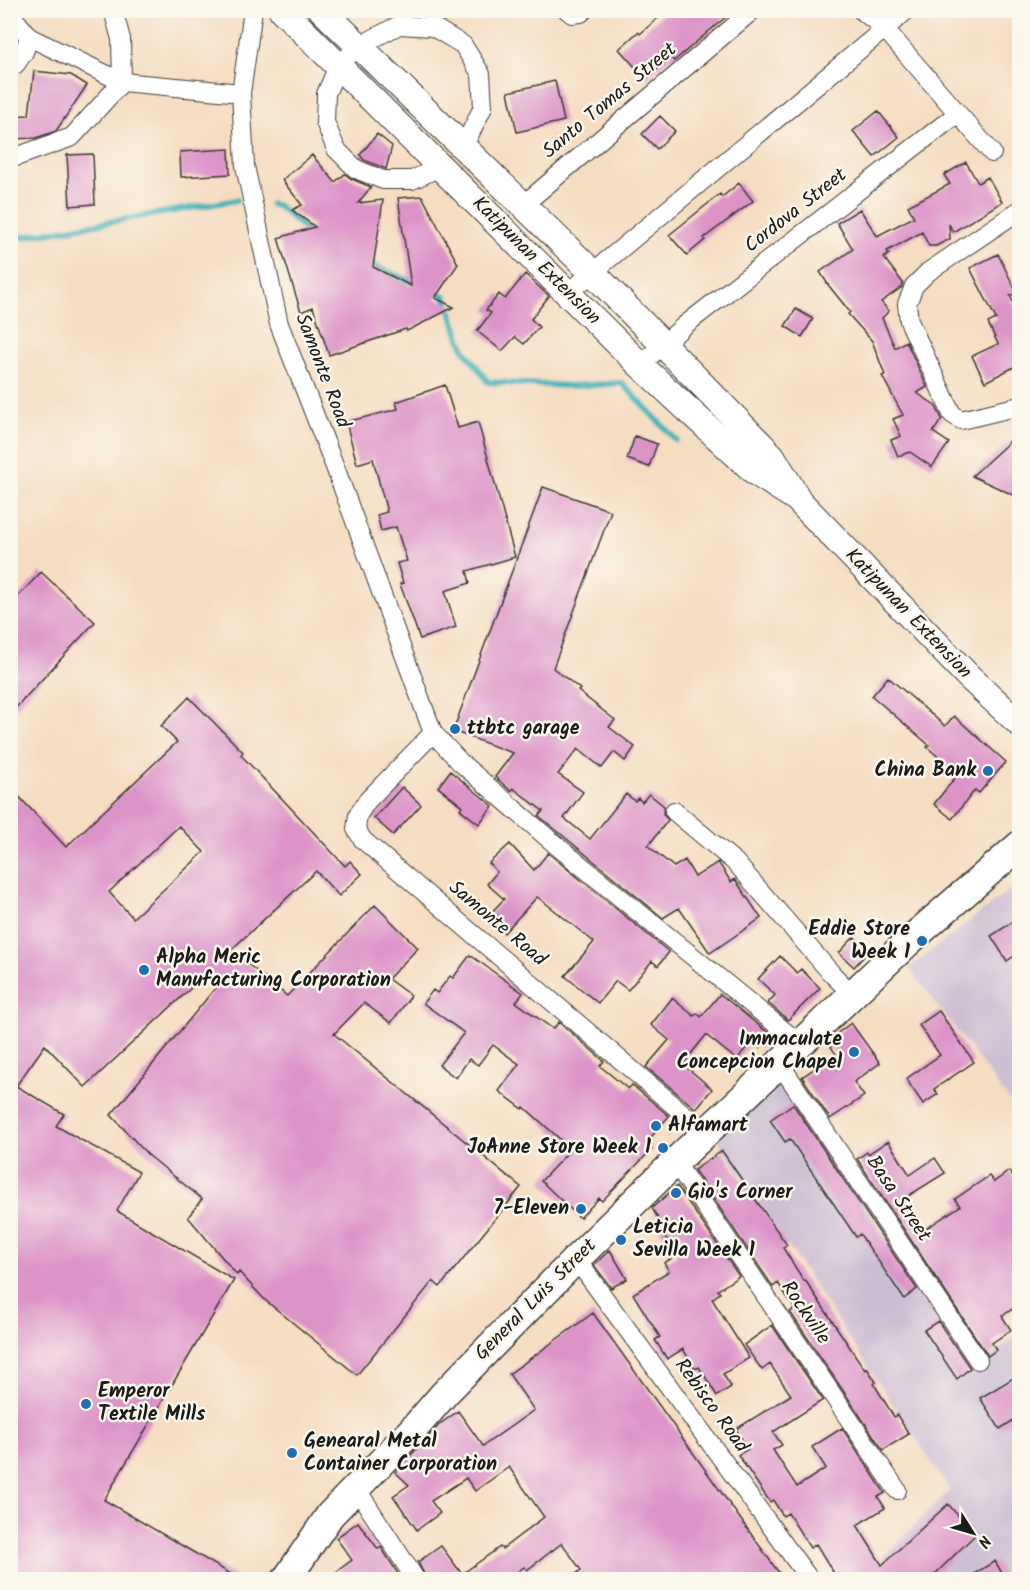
<svg xmlns="http://www.w3.org/2000/svg" width="1030" height="1590" font-family="Kalam,sans-serif">
  <rect width="100%" height="100%" fill="#fbf7ec"/>
  <filter id="ink" filterUnits="userSpaceOnUse"><feTurbulence type="fractalNoise" baseFrequency=".0167" numOctaves="2"/><feDisplacementMap in="SourceGraphic" scale="12" xChannelSelector="R" yChannelSelector="G"/><feConvolveMatrix kernelMatrix="1 2 1 2 8 2 1 2 1" color-interpolation-filters="sRGB"/></filter>
  <filter id="wash" filterUnits="userSpaceOnUse"><feTurbulence type="fractalNoise" baseFrequency=".008" numOctaves="4" result="noise"/><feDisplacementMap in="SourceGraphic" scale="24" xChannelSelector="R" yChannelSelector="G"/><feGaussianBlur stdDeviation="1.35" result="paint"/><feColorMatrix in="noise" values="0 0 0 0 0 0 0 0 0 0 0 0 0 0 0 0 0 1.4 0 .05"/><feComposite in="paint" operator="in"/></filter>
  <g filter="url(#wash)">
    <rect width="100%" height="100%" fill="#f5ddc1"/>
    <path fill="#ccbed3" d="M1019,883V1113L909,968Z
      M778,1075L975,1371L1019,1333V1579H893L881,1559L950,1490L715,1136Z"/>
    <g fill="none" stroke-linecap="round" stroke-linejoin="round">
      <path stroke="#41b1b9" stroke-width="6" d="M271,204L278,206L310,233
        M10,239L237,200
        M366,263L418,284
        M432,291L445,296L464,349L488,382L572,386L622,383L676,440"/>
    </g>
    <g id="blocks">
      <path fill="#db93c8" fill-rule="evenodd" d="M667,10H734L674,61L671,57L646,79L619,49L638,32L640,34Z
        M34,71L71,75L87,85L56,131L36,138L10,139V116L29,115Z
        M555,81L564,121L517,132L508,92Z
        M878,111L899,137L874,157L853,131Z
        M660,116L675,131L657,149L642,134Z
        M377,134L392,146L386,169L364,160L360,155Z
        M229,149L230,174L181,177L180,152Z
        M93,154L95,204L70,206L67,155Z
        M312,155L335,182L345,174L352,179L371,187L358,203L383,200L373,267L411,286L398,198L422,196L458,264L435,298L454,307L407,331L406,329L329,355L313,307L301,312L278,238L315,227L292,210L302,205L282,180Z
        M966,162L978,183L988,177L1002,202L953,232L949,224L950,239L936,246H929L922,232L887,251L889,254L884,258L903,283L902,287L881,302L889,311L882,318L895,348L906,341L927,387L917,393L935,405L942,419L933,432L949,443L932,467L910,452L898,456L891,440L901,436L893,419L903,415L882,376L885,375L872,341L848,314L850,312L829,286L820,272L853,249L837,223L860,209L877,236L914,217L908,206L950,184L944,175Z
        M739,183L753,201L704,238L705,240L687,255L669,235L720,194L722,197Z
        M998,254L1017,293L1010,296L1020,316V364L985,382L972,356L998,344L988,323L996,319L970,268Z
        M525,274L549,296L531,319L539,327L524,344L515,337L502,351L477,331L491,313L486,310L499,294L505,299Z
        M796,309L813,319L802,337L785,326Z
        M445,385L458,428L478,422L515,557L467,571L470,583L445,591L456,627L420,639L400,584L403,583L397,563L407,561L396,527L381,531L377,515L387,512L373,459L357,464L346,422L398,409L396,402Z
        M1020,432V498L972,476Z
        M635,436L657,444L649,467L627,459Z
        M543,487L611,511L553,668L580,689L578,691L615,720L609,727L635,747L625,761L614,752L602,768L578,749L558,774L583,792L564,818L590,839L626,794L635,801L638,798L642,802L649,794L664,806L663,814L668,820L648,846L674,867L685,860L695,877L718,862L731,882L735,879L761,918L710,953L679,908L663,918L539,816L543,811L513,788L511,791L495,777L513,753L453,731Z
        M41,572L95,622L10,714V605Z
        M888,677L945,726L954,716L1006,762L979,793L975,790L952,819L934,804L958,774L927,747L929,745L872,696Z
        M189,697L243,752L241,755L345,866L350,861L362,874L339,896L316,871L231,950L287,996L375,905L418,948L388,979L411,996L391,1023L364,1003L334,1034L521,1187L440,1287L433,1281L357,1375L265,1300L239,1272L237,1275L188,1217L202,1199L147,1154L111,1115L217,986L205,975L85,1087L45,1045L16,1086L64,1114L56,1126L139,1172L117,1211L234,1280L104,1500L241,1580H10V787L66,847L177,742L161,726ZM179,826L204,852L133,918L109,892Z
        M450,771L493,806L479,824L460,809L462,806L438,787Z
        M402,787L421,805L393,835L374,818Z
        M510,844L534,870L548,853L669,952L658,966L652,961L628,990L616,981L598,1003L565,976L594,942L548,905L537,897L504,933L487,917L504,899L487,884L497,872L489,863Z
        M1014,921L1020,930V952L1007,961L991,936Z
        M854,937L869,951L854,967L839,953Z
        M470,955L523,993L516,1002L553,1029L559,1022L604,1061L600,1066L628,1089L632,1085L669,1116L646,1143L652,1149L602,1201L599,1198L580,1218L541,1181L571,1149L524,1107L523,1109L499,1091L519,1064L493,1045L478,1065L469,1059L456,1078L439,1065L464,1033L423,1003L433,990L437,993L450,976L453,978Z
        M780,956L797,973L801,969L820,988L788,1020L768,1003L775,995L758,979Z
        M720,994L772,1036L760,1048L751,1041L737,1060L706,1035L683,1064L712,1089L696,1109L646,1067L669,1040L651,1025L672,998L694,1016L697,1013L701,1017Z
        M939,1011L974,1062L934,1089L938,1094L923,1104L906,1079L940,1055L919,1025Z
        M851,1023L880,1063L854,1082L864,1096L830,1119L802,1077L836,1054L827,1041Z
        M793,1104L917,1289L904,1299L860,1234L856,1237L790,1139L785,1142L770,1120Z
        M888,1141L910,1175L935,1158L945,1173L900,1201L921,1232L960,1206L955,1199L989,1176L994,1182L1009,1171L1020,1186V1304L1002,1316L1011,1330L992,1343L996,1350L988,1356L857,1159L867,1152L868,1154Z
        M722,1151L787,1245L783,1248L804,1281L805,1280L865,1370L867,1368L876,1382L874,1384L894,1417L897,1415L909,1434L883,1450L790,1312L795,1309L778,1283L773,1287L694,1170Z
        M677,1186L739,1276L718,1290L720,1293L712,1299L749,1358L723,1374L731,1387L717,1396L699,1367L695,1369L683,1349L667,1359L655,1340L660,1337L633,1294L669,1271L664,1263L677,1255L658,1226L661,1224L652,1208Z
        M610,1250L627,1279L611,1288L594,1265Z
        M593,1313L784,1580H568L581,1570L562,1543L527,1570L524,1567L507,1580H427L418,1562L441,1546L462,1574L500,1547L502,1549L544,1517L509,1467L475,1491L466,1478L431,1501L440,1513L417,1530L393,1496L409,1485L395,1472L440,1424L458,1411L483,1446L534,1410L509,1374Z
        M938,1321L970,1368L957,1379L924,1330Z
        M772,1325L823,1400L773,1432L782,1445L773,1450L797,1487L826,1468L812,1447L842,1428L885,1493L878,1497L885,1508L857,1525L882,1565L948,1504L975,1535L929,1580H838L816,1544L810,1548L788,1513L783,1516L773,1500L770,1502L738,1455L748,1449L736,1429L791,1395L770,1364L762,1370L744,1345Z
        M1020,1374V1416L1000,1429L980,1398Z
        M358,1522L378,1549L381,1547L402,1580H325L352,1560L336,1538Z
        M995,1561L1006,1580H964Z"/>
    </g>
  </g>
  <g filter="url(#ink)">
    <use href="#blocks" fill-opacity="0" stroke="#3d3935" stroke-width="1.5"/>
    <g fill="none" stroke-linecap="round" stroke-linejoin="round">
      <g stroke="#3d3935" stroke-width="20">
        <path id="minor" d="M253,10L241,93L245,166L279,324L335,467L433,733L461,763L557,846L799,1043
          M567,10L572,14L581,13L584,10
          M861,10L885,29L992,153
          M10,13L29,37L122,82L241,93
          M10,65L16,64L24,52L29,37
          M10,159L72,137L122,82L121,39L113,10
          M440,167L412,180H383L356,169L336,149L325,122L326,94L338,66L359,46L399,25L433,27L463,45L481,74L483,107L463,148
          M523,205L753,10
          M1020,210L928,272L914,286L907,304L909,321L952,414L961,420L1020,406
          M568,293L907,10
          M640,365L685,325L957,114
          M433,733L367,801L358,815L356,829L363,840L706,1133
          M674,811L736,863L832,974L853,995
          M780,1064L978,1360
          M675,1162L897,1490
          M576,1259L810,1580
          M356,1488L416,1580"/>
      </g>
      <g stroke="#3d3935" stroke-width="28">
        <path id="secondary" d="M282,10L640,365L755,472L794,497
          M322,10L593,273L772,456L799,501L969,677L1020,724"/>
      </g>
      <g stroke="#3d3935" stroke-width="31">
        <path id="primary" d="M286,1580L330,1515L418,1424L444,1394L576,1259L675,1162L909,941L1020,845"/>
      </g>
      <use href="#minor" stroke="#fff" stroke-width="18"/>
      <use href="#secondary" stroke="#fff" stroke-width="26"/>
      <use href="#primary" stroke="#fff" stroke-width="28"/>
    </g>
  </g>
  <g fill="#1f6fb2" stroke="#fbf7ec" stroke-width="2">
    <circle cx="455" cy="729" r="6"/>
    <circle cx="988" cy="771" r="6"/>
    <circle cx="922" cy="941" r="6"/>
    <circle cx="144" cy="970" r="6"/>
    <circle cx="854" cy="1052" r="6"/>
    <circle cx="656" cy="1126" r="6"/>
    <circle cx="663" cy="1148" r="6"/>
    <circle cx="676" cy="1193" r="6"/>
    <circle cx="581" cy="1209" r="6"/>
    <circle cx="621" cy="1240" r="6"/>
    <circle cx="86" cy="1404" r="6"/>
    <circle cx="292" cy="1453" r="6"/>
  </g>
  <g text-anchor="middle" dominant-baseline="central" stroke-width="5" stroke-linejoin="round" paint-order="stroke">
    <g font-size="20" fill="#1c1c1c" stroke="#fbf7ec">
      <text transform="translate(610 101) rotate(-40)">Santo Tomas Street</text>
      <text transform="translate(796 211) rotate(-38)">Cordova Street</text>
      <text transform="translate(536 261) rotate(45)">Katipunan Extension</text>
      <text transform="translate(322 371) rotate(69)">Samonte Road</text>
      <text transform="translate(908 614) rotate(46)">Katipunan Extension</text>
      <text transform="translate(497 924) rotate(40)">Samonte Road</text>
      <text transform="translate(898 1199) rotate(56)">Basa Street</text>
      <text transform="translate(536 1300) rotate(-45)">General Luis Street</text>
      <text transform="translate(805 1313) rotate(56)">Rockville</text>
      <text transform="translate(711 1406) rotate(54)">Rebisco Road</text>
    </g>
    <g font-size="20" font-weight="bold" fill="#1c1c1c" stroke="#fbf7ec" text-anchor="start">
      <text x="467" y="729">ttbtc garage</text>
      <text x="976" y="771" text-anchor="end">China Bank</text>
      <text x="910" y="930" text-anchor="end">Eddie Store<tspan x="910" dy="23">Week 1</tspan></text>
      <text x="156" y="958">Alpha Meric<tspan x="156" dy="23">Manufacturing Corporation</tspan></text>
      <text x="842" y="1040" text-anchor="end">Immaculate<tspan x="842" dy="23">Concepcion Chapel</tspan></text>
      <text x="668" y="1126">Alfamart</text>
      <text x="651" y="1148" text-anchor="end">JoAnne Store Week 1</text>
      <text x="688" y="1193">Gio's Corner</text>
      <text x="569" y="1209" text-anchor="end">7-Eleven</text>
      <text x="633" y="1228">Leticia<tspan x="633" dy="23">Sevilla Week 1</tspan></text>
      <text x="98" y="1392">Emperor<tspan x="98" dy="23">Textile Mills</tspan></text>
      <text x="304" y="1442">Genearal Metal<tspan x="304" dy="23">Container Corporation</tspan></text>
    </g>
  </g>
  <rect width="1030" height="1590" fill="none" stroke="#fbf7ec" stroke-width="36"/>
  <g transform="translate(973 1533) rotate(127)" stroke="#fbf7ec" stroke-width="4.5" paint-order="stroke">
  <path d="M0-4.5L10 22L0 15L-10 22Z" fill="#1c1c1c"/>
  <text y="-9" font-size="16" font-weight="bold" text-anchor="middle" fill="#1c1c1c">N</text>
  </g>
</svg>
